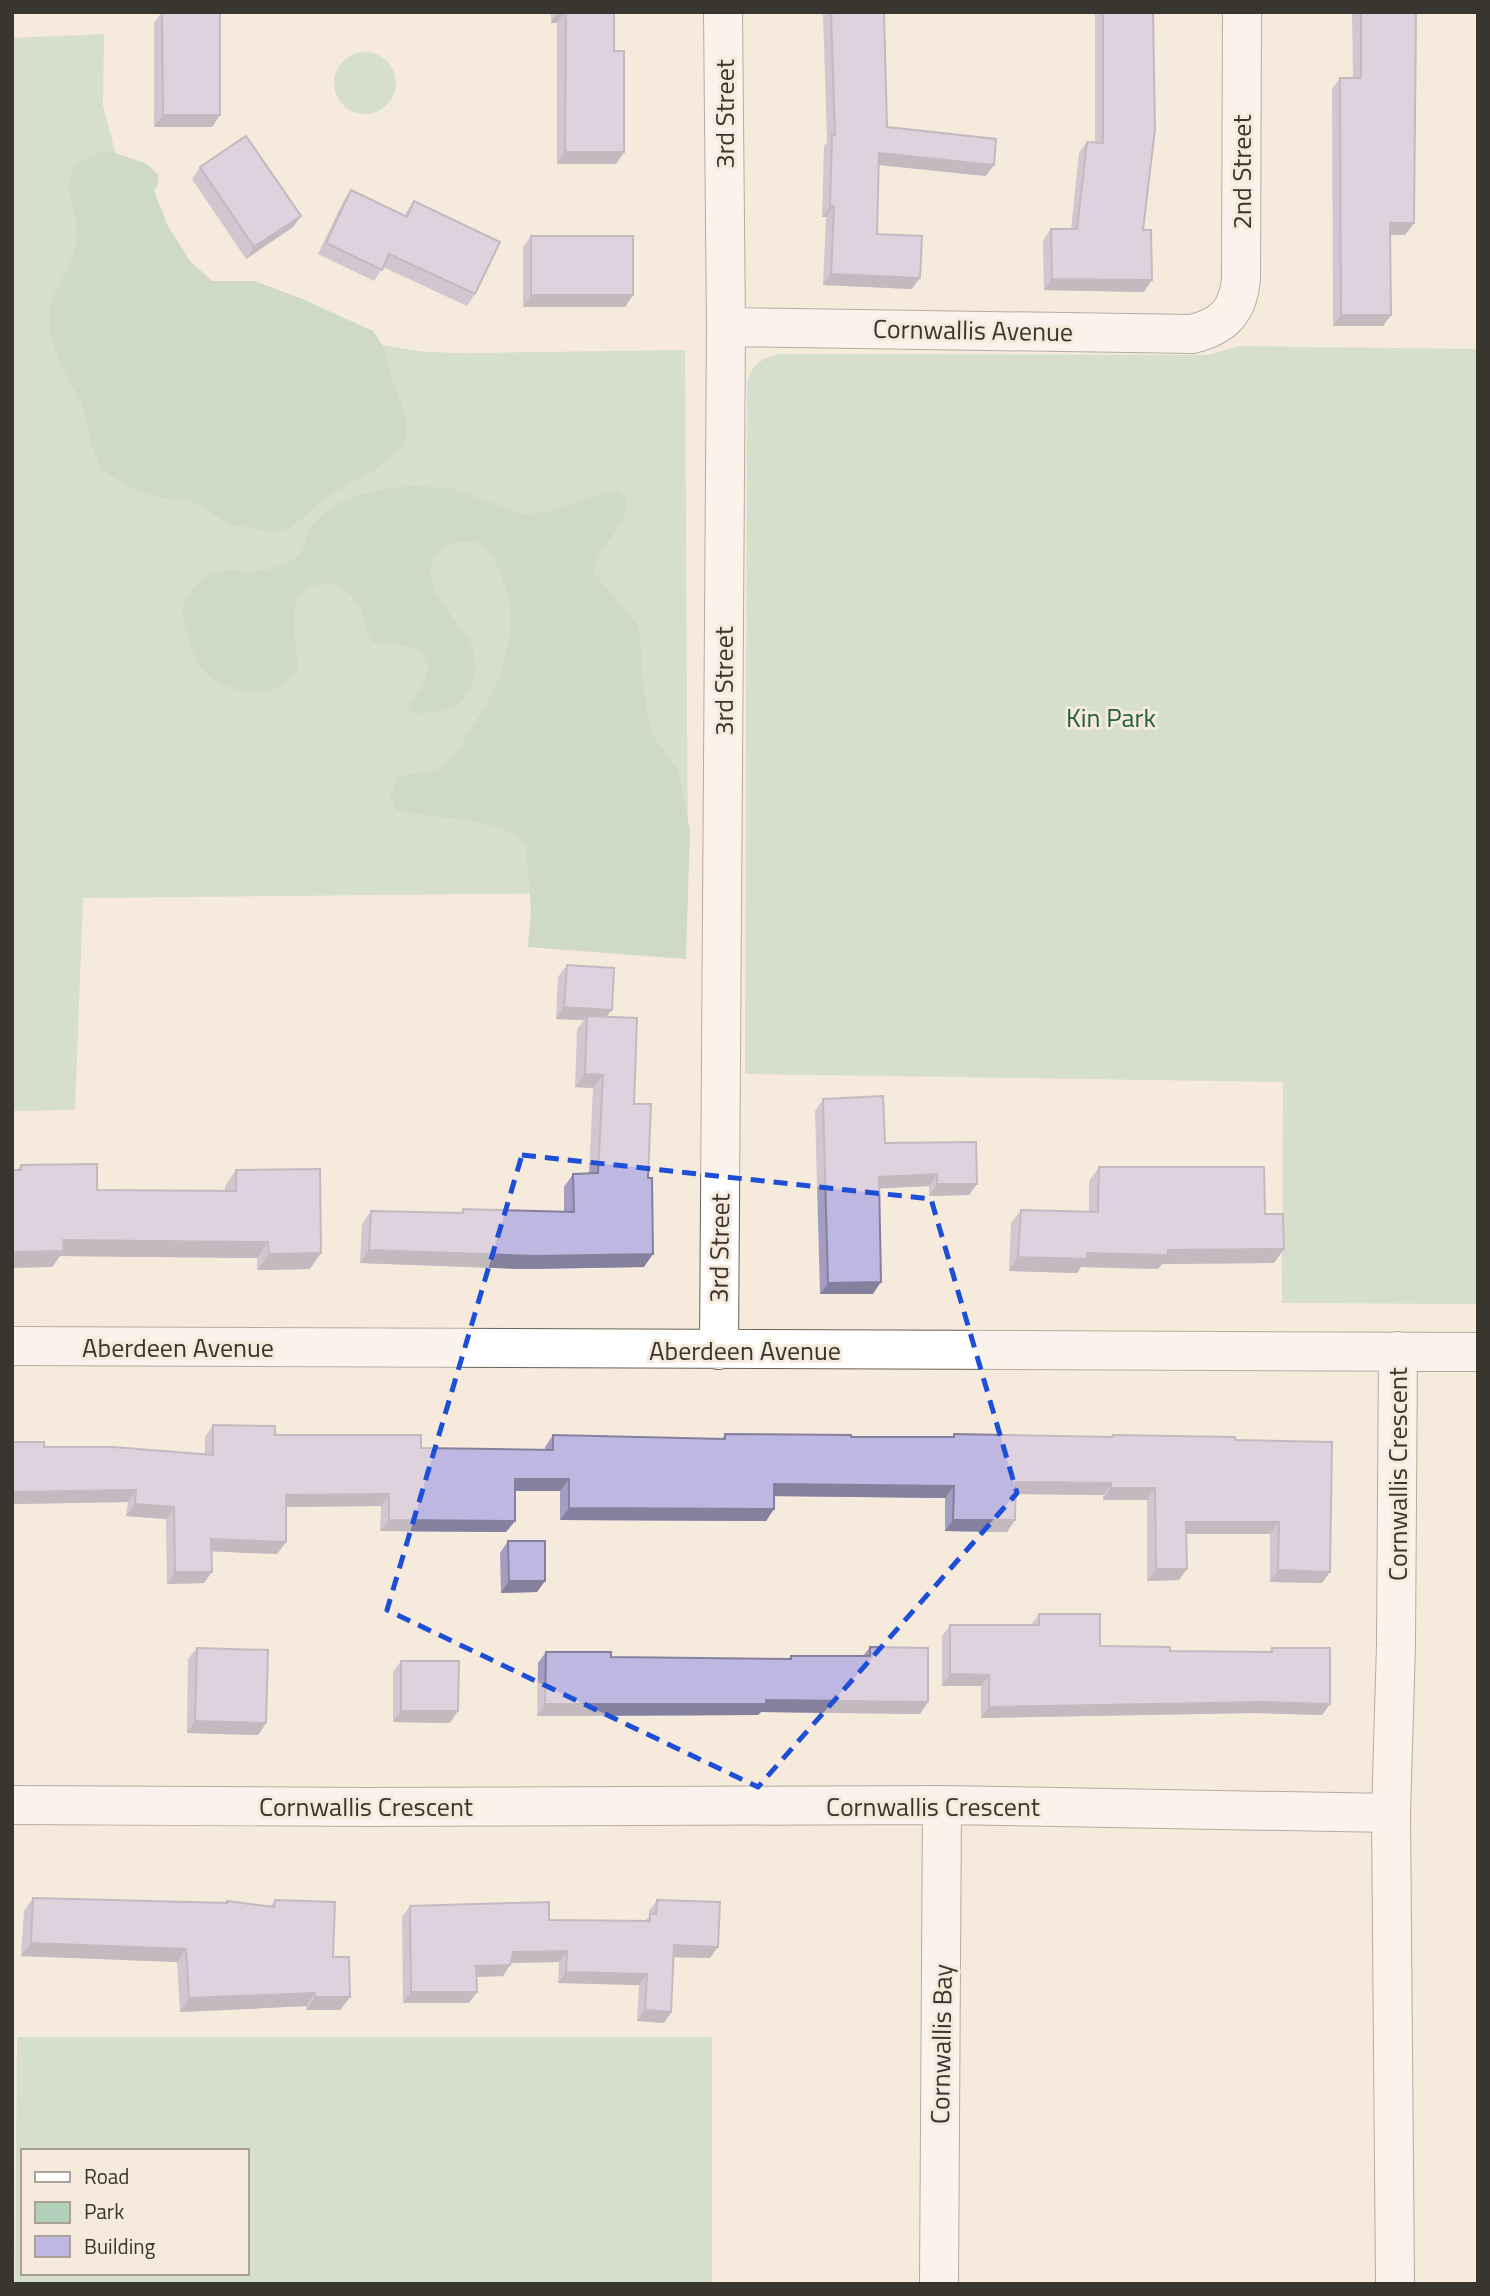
<svg xmlns="http://www.w3.org/2000/svg" width="1490" height="2296" font-family="'Titillium Web',sans-serif">
  <rect width="100%" height="100%" fill="#f6eadc"/>
  <path fill="#b0d0b9" fill-rule="evenodd" d="M104,34L103,106L120,170L173,264L318,331L392,347L425,352L464,353L685,350L688,892L83,898L75,1110L12,1111V38Z
    M334 83a31 31 0 1 1 62 0a31 31 0 1 1-62 0Z
    M1239,346L1478,349V1304L1282,1303L1283,1082L745,1074L747,383C752,364 761,358 780,354L1208,355Z
    M17,2037H712V2284H15ZM23,2151H247V2273H23Z"/>
  <path fill="#9fc7ab" d="M109,151L145,163L158,174V184L154,191L168,226L190,261L212,281H254L300,298L373,331L384,348L392,379L405,413L407,433L402,448L373,471L326,497L292,527L275,532L232,525L190,501L156,497L127,487L103,470L91,445L83,406L58,359L50,333V302L75,252L77,233L75,213L68,187L75,163L99,153Z
    M414,486L451,488L522,514L548,512L606,493L616,491L626,498C631,529 598,539 594,573L638,625L641,649V667L647,713L654,737L678,771L690,830L686,959L528,947L531,911L526,845C491,812 441,822 397,810L390,796L399,777C412,771 431,774 441,768C452,762 460,746 467,735C491,700 511,660 511,617C512,602 505,585 499,571C493,555 487,542 468,542C455,542 443,544 435,555C416,586 459,619 471,644C476,657 477,667 473,680C463,713 441,713 410,713L408,708C420,690 445,660 412,648C400,644 385,644 373,642C363,629 365,610 354,598C349,592 341,588 335,583C328,584 319,584 312,586C279,599 301,649 297,673C289,678 280,688 271,691C250,696 227,689 210,677C195,665 173,612 188,595C193,589 201,580 207,576C223,567 238,572 254,571C267,571 284,565 295,558C306,550 305,536 312,526C332,497 381,488 414,486Z"/>
  <g fill="none" stroke-linecap="round" stroke-linejoin="round">
    <g stroke="#6a6154" stroke-width="40">
      <path id="street" d="M726,327L1192,334C1224,326 1238,311 1241,279L1242,12
        M12,1346L1478,1352
        M719,1350L726,327L723,12
        M12,1805L367,1807L942,1805L1391,1813L1396,1645L1398,1351
        M1391,1813L1395,2284
        M939,2284L942,1805"/>
    </g>
    <use href="#street" stroke="#fff" stroke-width="38"/>
  </g>
  <path fill="#a39dc2" d="M162,12H220V115L212,127H154V23Z
    M551,12H614V51L624,152L616,164H557V23H551Z
    M823,12H884L887,127L986,176L878,165L877,234L912,289L823,285L826,217H822L824,146L827,142Z
    M1095,12H1153L1143,230L1144,292L1044,290L1043,240L1051,229H1071L1079,153L1087,142L1095,143Z
    M1352,12H1416L1414,223L1405,235H1390L1391,315L1383,326H1333L1332,89L1340,78H1353Z
    M200,167L293,227L246,259L192,179Z
    M351,190L404,216L414,201L475,294L467,306L383,267L374,281L318,254L343,202Z
    M531,236L633,295L625,307H523V247Z
    M567,965L607,1017L634,1104L644,1267L525,1269L360,1263L362,1224L371,1211L461,1213L463,1209L564,1212V1187L573,1174H589L593,1088L575,1087L577,1029L584,1020L556,1019L558,977Z
    M823,1099L885,1143L976,1142L969,1195L929,1196V1186L879,1188L873,1294H820L815,1111Z
    M21,1165L97,1190L225,1191V1186L236,1170L310,1269L257,1270V1258L60,1256L52,1267L17,1170Z
    M1099,1167L1265,1214L1284,1249L1274,1263L1162,1264L1158,1269L1081,1267L1077,1273L1009,1271L1011,1223L1021,1210L1089,1211V1181Z
    M213,1425L275,1435L421,1448L545,1450V1447L553,1435L722,1439L725,1434L851,1437H952L954,1434L1112,1437L1113,1435L1235,1440L1322,1583L1270,1582V1534H1187L1179,1580L1147,1581V1500H1103V1495L1015,1494V1520L1007,1532L945,1531V1498L774,1496V1509L766,1521L560,1520V1491H515V1521L506,1532L380,1531L381,1506L286,1507V1542L277,1554L212,1551L204,1583L167,1584L166,1519L126,1516L128,1502L12,1504V1442L44,1447L205,1455V1437Z
    M508,1541L537,1592L501,1593L500,1553Z
    M1039,1614L1100,1646L1170,1651L1269,1652L1272,1648L1330,1704L1322,1715L1254,1713L981,1718V1686H942V1636L950,1625H1031Z
    M870,1647L928,1702L920,1714L761,1712L758,1715L537,1716L538,1663L546,1652L611,1657L789,1659L791,1656H863Z
    M197,1648L266,1723L258,1735L187,1733L188,1659Z
    M401,1661L450,1723L393,1722V1672Z
    M33,1898L226,1903L227,1901L270,1907L275,1900L333,1957L350,1997L340,2010H306V2006L180,2012L177,1962L21,1956L24,1911Z
    M657,1900L710,1958L674,1957L671,2012L664,2023L637,2021L639,1985L558,1983L559,1962L511,1963L503,1976L476,1977L477,1992L469,2003H403L402,1917L410,1906L549,1920L645,1921L649,1916V1911Z"/>
  <path fill="#85809e" d="M558,12H565L557,23H551Z
    M163,115H220L212,127H154Z
    M565,152H624L616,164H557Z
    M879,153L994,165L986,176L871,164Z
    M830,206H834L826,217H822Z
    M301,216L293,227L246,259L254,247Z
    M1390,223H1414L1405,235H1382Z
    M831,274L920,278L912,289L823,285Z
    M1052,279L1152,280L1144,292L1044,290Z
    M531,295H633L625,307H523Z
    M1341,315H1391L1383,326H1333Z
    M564,1007L612,1010L603,1021L587,1016L584,1020L556,1019Z
    M585,1074L603,1075L593,1088L575,1087Z
    M937,1174L929,1186L871,1189L879,1177Z
    M937,1184H977L969,1195L929,1196Z
    M63,1240L268,1242L257,1258L60,1256L52,1267L12,1268V1254L14,1252Z
    M1284,1249L1274,1263L1162,1264L1158,1269L1081,1267L1077,1273L1009,1271L1018,1257L1168,1250Z
    M369,1250L653,1254L644,1267L525,1269L360,1263Z
    M321,1253L310,1269L257,1270L269,1254Z
    M881,1282L873,1294H820L828,1283Z
    M515,1479H569L560,1491H507Z
    M1016,1482L1111,1483L1103,1495L1007,1494Z
    M774,1484L954,1486L945,1498L766,1496Z
    M1111,1488H1155L1147,1500H1103Z
    M136,1490L128,1502L12,1504V1492Z
    M389,1494L381,1506L278,1507L286,1495Z
    M135,1504L174,1507L166,1519L126,1516Z
    M569,1508L774,1509L766,1521L560,1520Z
    M389,1520L515,1521L506,1532L380,1531Z
    M953,1520H1015L1007,1532L945,1531Z
    M1186,1522H1279L1270,1534H1178Z
    M211,1539L286,1542L277,1554L203,1551Z
    M1156,1569H1187L1179,1580L1147,1581Z
    M1278,1570L1330,1572L1322,1583L1270,1582Z
    M175,1572H212L204,1583L167,1584Z
    M509,1581H545L537,1592L501,1593Z
    M950,1674L989,1675L981,1686H942Z
    M766,1700L928,1702L920,1714L761,1712L758,1715L537,1716L545,1704Z
    M1262,1702L1330,1704L1322,1715L1254,1713L981,1718L989,1707Z
    M401,1711H458L450,1723L393,1722Z
    M195,1721L266,1723L258,1735L187,1733Z
    M31,1943L186,1949L177,1962L21,1956Z
    M674,1945L718,1947L710,1958L667,1957Z
    M567,1951L559,1962L505,1963L513,1952Z
    M510,1965L503,1976L469,1977L476,1966Z
    M566,1972L647,1974L639,1985L558,1983Z
    M411,1992H477L469,2003H403Z
    M315,1993L306,2006L180,2012L189,1998Z
    M315,1997H350L340,2010H306Z
    M645,2010L671,2012L664,2023L637,2021Z"/>
  <path fill="#beb7e1" stroke="#85809e" stroke-width="2" d="M162,12H220V115H163Z
    M566,12H614V51H624V152H565Z
    M831,12H884L887,127L996,139L994,165L879,153L877,234L922,236L920,278L831,274L834,206H830L832,135H835Z
    M1103,12H1153L1155,129L1143,230H1151L1152,280L1052,279L1051,229H1077L1087,142L1103,143Z
    M1361,12H1416L1414,223H1390L1391,315H1341L1340,78H1361Z
    M246,136L301,216L254,247L200,167Z
    M351,190L407,217L414,201L500,242L475,294L389,254L382,270L326,243Z
    M531,236H633V295H531Z
    M567,965L614,968L612,1010L564,1007Z
    M587,1016L637,1018L634,1104H651L648,1178H652L653,1254L535,1256L369,1250L371,1211L463,1213V1209L574,1212L573,1174L598,1173L603,1075L585,1074Z
    M883,1096L885,1143L976,1142L977,1184H937V1174L879,1177L881,1282L828,1283L823,1099Z
    M97,1164V1190L236,1191V1170L320,1169L321,1253L269,1254L268,1242L63,1240L64,1251L14,1252V1259H12V1170H21V1165Z
    M1099,1167H1264L1265,1214H1283L1284,1249L1168,1250V1255L1087,1253V1259L1018,1257L1021,1210L1098,1212Z
    M213,1425L275,1426V1435H421V1448L553,1450V1435L725,1439V1434L851,1435V1437H954V1434L1113,1437V1435L1235,1437V1440L1332,1442L1330,1572L1278,1570L1279,1522H1186L1187,1569H1156L1155,1488H1111V1483L1016,1482L1015,1520H953L954,1486L774,1484V1509L569,1508V1479H515V1521L389,1520V1494L286,1495V1542L211,1539L212,1572H175L174,1507L135,1504L136,1490L12,1492V1442H44V1447H113L213,1455Z
    M508,1541H545V1581H509Z
    M1039,1614H1100V1646L1170,1647V1651L1272,1652V1648H1330V1704L1262,1702L989,1707V1675L950,1674V1625H1039Z
    M870,1647L928,1648V1702L766,1700V1704H545L546,1652H611V1657L791,1659V1656H870Z
    M197,1648L268,1650L266,1723L195,1721Z
    M401,1661H459L458,1711H401Z
    M33,1898L227,1903V1901L274,1907L275,1900L335,1902L333,1957H349L350,1997H315V1993L189,1998L186,1949L31,1943Z
    M657,1900L720,1902L718,1947L674,1945L671,2012L645,2010L647,1974L566,1972L567,1951L513,1952L510,1965L476,1966L477,1992H411L410,1906L549,1902V1920L650,1921V1914H656Z"/>
  <path d="M0 0H1490V2296H0ZM522,1155L931,1199L1017,1493L758,1787L387,1610Z" fill="#f6eadc" fill-opacity=".55" fill-rule="evenodd"/>
  <path fill="none" stroke="#1d4ed8" stroke-width="5" stroke-dasharray="14 9" stroke-linejoin="round" d="M522,1155L931,1199L1017,1493L758,1787L387,1610Z"/>
  <g text-anchor="middle" dominant-baseline="central" stroke-width="6" stroke-linejoin="round" paint-order="stroke">
    <g font-size="26" fill="#39352f" stroke="#f6eadc">
      <text transform="translate(724 114) rotate(-90)">3rd Street</text>
      <text transform="translate(1241 172) rotate(-90)">2nd Street</text>
      <text transform="translate(973 330) rotate(1)">Cornwallis Avenue</text>
      <text transform="translate(723 681) rotate(-90)">3rd Street</text>
      <text transform="translate(719 1248) rotate(-89)">3rd Street</text>
      <text x="178" y="1347">Aberdeen Avenue</text>
      <text x="745" y="1350">Aberdeen Avenue</text>
      <text transform="translate(1397 1474) rotate(-90)">Cornwallis Crescent</text>
      <text x="366" y="1806">Cornwallis Crescent</text>
      <text x="933" y="1806">Cornwallis Crescent</text>
      <text transform="translate(941 2044) rotate(-89)">Cornwallis Bay</text>
    </g>
    <g font-size="26" fill="#22613c" stroke="#f6eadc">
      <text x="1111" y="717">Kin Park</text>
    </g>
  </g>
  <rect width="1490" height="2296" fill="none" stroke="#39352f" stroke-width="28"/>
  <rect x="21" y="2149" width="228" height="126" fill="#f6eadc" stroke="#aaa297" stroke-width="2"/>
  <rect x="35" y="2172" width="35" height="10" fill="#ffffff" stroke="#aaa297" stroke-width="2"/>
  <text x="84" y="2184" font-size="21" fill="#39352f">Road</text>
  <rect x="35" y="2202" width="35" height="21" fill="#b0d0b9" stroke="#aaa297" stroke-width="2"/>
  <text x="84" y="2219" font-size="21" fill="#39352f">Park</text>
  <rect x="35" y="2236" width="35" height="21" fill="#beb7e1" stroke="#aaa297" stroke-width="2"/>
  <text x="84" y="2254" font-size="21" fill="#39352f">Building</text>
</svg>
